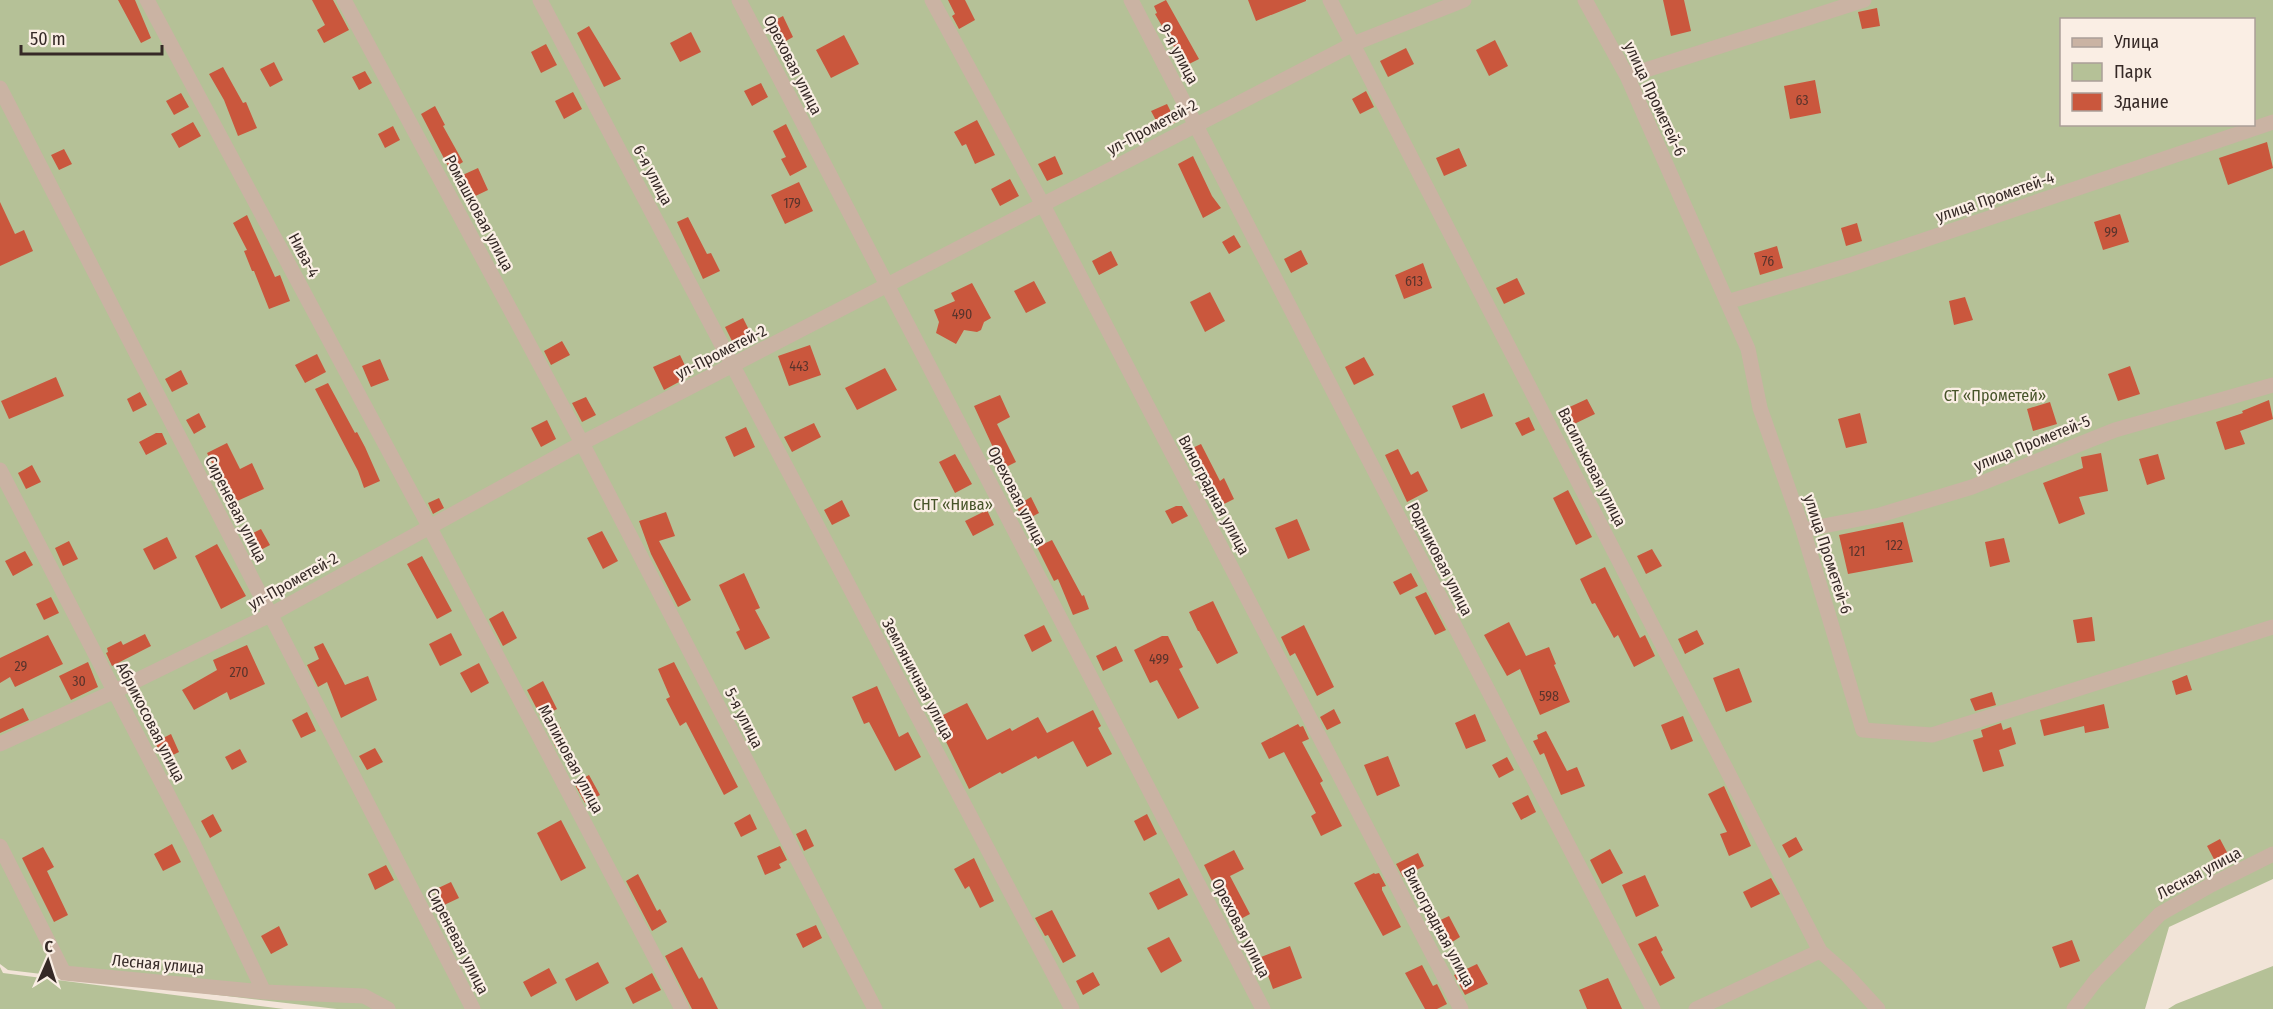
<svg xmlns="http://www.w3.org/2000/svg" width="2273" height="1009" font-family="'Fira Sans Condensed',sans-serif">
  <rect width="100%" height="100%" fill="#f2e4d8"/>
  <path fill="#b5c197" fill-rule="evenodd" d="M0,0H2273V879L2169,927L2145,1009H337L8,970L0,964ZM2062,20H2254V124H2062Z
    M2273,966V1009H2168L2176,1004Z
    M0,967L3,973L284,1009H0Z"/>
  <path fill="#ca573d" d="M118,0H135L151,38L141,43Z
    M312,0H333L349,30L324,43L317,30L325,25Z
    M948,0H965L975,20L959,29L952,16L955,14Z
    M1166,0L1199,59L1185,66L1155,14L1157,13L1154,6Z
    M1248,0H1306V1L1256,21Z
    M1663,0H1684L1691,31L1671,36Z
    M1877,8L1880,26L1862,29L1858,12Z
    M783,16L793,37L777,46L766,25Z
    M589,26L621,79L604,87L577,33Z
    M691,32L701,52L680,62L670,43Z
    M844,35L859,64L831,78L816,50Z
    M1495,40L1508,66L1489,76L1476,50Z
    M546,44L557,65L541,73L531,52Z
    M1406,48L1414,64L1388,77L1380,61Z
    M274,62L283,80L270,87L260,69Z
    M223,67L243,103L246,102L257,128L238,136L224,100L209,74Z
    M365,71L372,83L359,90L352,77Z
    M1815,80L1821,113L1790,119L1784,86Z
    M761,83L768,97L752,106L744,91Z
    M1366,91L1374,107L1360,114L1352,99Z
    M573,92L582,109L564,119L555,101Z
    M181,93L189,107L174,115L166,101Z
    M1167,104L1176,122L1161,130L1151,111Z
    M435,106L445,125L443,126L463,162L450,170L421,114Z
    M977,120L995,155L975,164L966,144L962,146L954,132Z
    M193,122L201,136L179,148L171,134Z
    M786,124L807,167L790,176L781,159L786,157L773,131Z
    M393,126L400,140L385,148L378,134Z
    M2267,142L2273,168L2228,185L2219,158Z
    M1459,148L1467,166L1444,176L1436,158Z
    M64,149L72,164L59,170L51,155Z
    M1055,156L1063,174L1047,181L1038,164Z
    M1193,156L1212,196L1221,208L1203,218L1178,164Z
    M478,168L488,190L467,200L456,178Z
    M1010,179L1019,196L1000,206L991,189Z
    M799,182L813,211L785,224L771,195Z
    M0,202L15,234L24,230L33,251L0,266Z
    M2120,214L2129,242L2103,250L2094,222Z
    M247,215L275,277L280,275L290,301L269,309L254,271H252L244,251L247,250L233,223Z
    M688,217L707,254L711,253L720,271L703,279L677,222Z
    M1857,223L1862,241L1846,246L1841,228Z
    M1234,235L1241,247L1229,254L1222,242Z
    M1777,246L1783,268L1760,275L1754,253Z
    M1301,250L1308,264L1291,273L1284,259Z
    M1111,251L1118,265L1099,275L1092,261Z
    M1423,263L1432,288L1404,299L1395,275Z
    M1517,278L1525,294L1504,304L1496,288Z
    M1034,281L1046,303L1026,313L1014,291Z
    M972,283L991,318L984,322L981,330L977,332L964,330L956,344L936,333L939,322L934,310L955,301L951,293Z
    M1210,292L1225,321L1205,332L1190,302Z
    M1965,297L1973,320L1954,325L1949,301Z
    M743,318L754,340L736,349L725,327Z
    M562,341L570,355L551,365L544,351Z
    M810,345L821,375L789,386L778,356Z
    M317,354L326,372L305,383L295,365Z
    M680,355L690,376L664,390L653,367Z
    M1364,357L1374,375L1354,385L1345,367Z
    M380,359L389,380L371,387L362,366Z
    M2130,366L2140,394L2118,401L2108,374Z
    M885,368L897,390L857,410L845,388Z
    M181,370L188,384L172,392L165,379Z
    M56,377L64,396L9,419L1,401Z
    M328,383L355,433L357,432L365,447L380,481L364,488L358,471L315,389Z
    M140,392L147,405L133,412L127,399Z
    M1484,393L1493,416L1461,429L1452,406Z
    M1000,395L1010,417L997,424L1016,462L998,471L990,457L996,454L974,406Z
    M586,397L596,415L582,422L572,403Z
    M1587,399L1595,414L1570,426L1563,410Z
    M2269,400L2273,419L2240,431L2245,444L2225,450L2216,422L2243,413L2242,411Z
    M2050,402L2057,424L2033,431L2027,409Z
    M199,413L206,427L194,434L186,420Z
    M1860,413L1867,443L1846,448L1838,419Z
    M1529,417L1535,430L1522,436L1515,423Z
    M547,420L556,439L541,447L531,428Z
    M814,423L821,437L792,452L784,437Z
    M746,427L755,447L734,457L725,437Z
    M156,433H162L167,444L146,455L139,442Z
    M227,443L240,469L252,463L264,489L235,502L218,467L215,469L207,453Z
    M1201,444L1220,481L1224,478L1234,499L1216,508L1186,451Z
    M1398,449L1411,475L1418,471L1428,491L1407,502L1385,455Z
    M2101,453L2108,491L2079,497L2085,514L2059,524L2043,483L2083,468L2081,457Z
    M955,454L972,484L955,493L939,462Z
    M2158,454L2165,479L2147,485L2139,459Z
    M32,465L41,482L26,489L18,473Z
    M1568,490L1592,537L1576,545L1553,498Z
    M1031,497L1039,513L1024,521L1016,506Z
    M439,498L444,508L433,514L428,503Z
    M842,500L850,516L832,525L824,510Z
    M1176,506H1182L1188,516L1172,524L1165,511Z
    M987,510L994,525L973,536L965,521Z
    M666,512L675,536L659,541L691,600L678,607L651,554L639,521Z
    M1297,519L1310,550L1288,559L1275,528Z
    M1903,522L1913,562L1848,574L1839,535Z
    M261,529L270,545L255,553L247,536Z
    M602,531L618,561L603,569L587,538Z
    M167,537L177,558L154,570L143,549Z
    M2004,538L2010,562L1990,567L1985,542Z
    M1052,540L1082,596L1084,595L1089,609L1073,615L1058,579L1054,581L1037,547Z
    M69,541L78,559L63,566L55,548Z
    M217,544L246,596L221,609L195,556Z
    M1652,549L1662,566L1646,574L1637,556Z
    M25,551L33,565L13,576L5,561Z
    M422,556L452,611L437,619L407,564Z
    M1605,567L1640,638L1645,635L1655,656L1634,667L1618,635L1614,638L1595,603L1592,604L1580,579Z
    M744,573L760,608L755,610L770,638L745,650L736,632L740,630L719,585Z
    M1411,573L1418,586L1400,595L1393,582Z
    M1426,592L1446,630L1435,635L1415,597Z
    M51,597L59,613L44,620L36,604Z
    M1213,601L1238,653L1217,664L1199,631H1198L1189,612Z
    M503,611L517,638L503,646L489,619Z
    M2092,617L2095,641L2077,643L2073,620Z
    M1509,622L1526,656L1549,647L1556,664L1554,665L1570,702L1540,715L1520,669L1507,676L1484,635Z
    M1044,625L1052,641L1032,652L1024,635Z
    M1304,625L1334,687L1317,696L1295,653L1290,656L1281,637Z
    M1697,630L1704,644L1685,654L1678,639Z
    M451,633L462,655L440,666L429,644Z
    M145,634L151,646L112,666L106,653L108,652L107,648L121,641L123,645Z
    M48,635L63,664L15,687L10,677L0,683V658Z
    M1162,636H1168L1183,667L1179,669L1199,708L1178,719L1157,680L1150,683L1134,650Z
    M323,643L345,685L368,676L377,700L341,718L327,682L318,687L307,665L319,659L314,647Z
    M247,645L265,684L230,700L227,692L194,710L182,690L217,670L213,660Z
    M1116,646L1123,661L1103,671L1096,656Z
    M88,662L98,687L71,700L59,676Z
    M674,662L738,787L724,795L686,722L680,726L666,699L670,697L658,669Z
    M479,663L489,683L471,693L460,673Z
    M1739,668L1752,702L1726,712L1713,678Z
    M2187,675L2192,690L2176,695L2172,681Z
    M543,681L557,709L541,717L527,690Z
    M877,686L899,737L908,732L921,757L895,771L869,722L864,724L852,697Z
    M1992,692L1996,705L1975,711L1970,699Z
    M967,703L987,740L1010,728L1012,731L1038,717L1047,733L1093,710L1101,726L1098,728L1112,754L1087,767L1073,741L1038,759L1036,756L1002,774L1000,772L969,789L935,719Z
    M2104,704L2109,728L2085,733L2084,726L2044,736L2040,720Z
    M23,708L29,720L0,733V719Z
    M1334,709L1341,723L1327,730L1320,717Z
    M307,712L316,731L301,738L292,720Z
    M1475,714L1486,741L1466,749L1455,723Z
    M1683,716L1693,741L1671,750L1661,725Z
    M2001,723L2003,730L2011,727L2016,744L1999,750L2004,766L1983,772L1973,740L1983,737L1981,730Z
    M1298,724L1300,727L1303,726L1309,739L1302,742L1323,781L1320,783L1342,826L1321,836L1311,816L1316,813L1284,752L1269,759L1261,743Z
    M560,727L567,742L556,748L549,733Z
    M1546,731L1567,771L1577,767L1585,786L1561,795L1544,753L1540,755L1533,741L1538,739L1537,735Z
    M171,734L179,752L163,760L155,742Z
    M375,748L383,762L367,770L359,756Z
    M240,749L247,762L232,770L225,757Z
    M1388,756L1400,786L1377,796L1364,765Z
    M1507,757L1514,770L1499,778L1492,765Z
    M589,775L600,795L585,803L574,783Z
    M1724,786L1751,846L1729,856L1720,834L1727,832L1708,794Z
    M1528,795L1536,812L1521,820L1512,803Z
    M213,814L222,831L210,838L201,821Z
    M750,814L757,829L741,837L734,823Z
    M1147,814L1157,834L1144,841L1134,821Z
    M561,820L586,868L561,881L537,833Z
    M806,829L814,846L804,851L796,834Z
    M1796,837L1803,850L1789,858L1782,845Z
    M2220,839L2229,856L2216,863L2207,846Z
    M172,844L181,862L163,871L154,854Z
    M780,846L787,860L779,864L781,868L765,875L757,856Z
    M43,847L54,867L47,871L68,915L54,922L22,858Z
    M1610,849L1623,873L1602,884L1590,860Z
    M1234,850L1244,869L1230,876L1250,914L1233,923L1204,865Z
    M1418,853L1424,866L1403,877L1396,864Z
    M974,858L994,901L980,908L969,886L965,889L954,869Z
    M386,865L394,880L375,890L368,874Z
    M1374,873L1375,874L1379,873L1386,886L1382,887V890L1401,927L1383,936L1354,883Z
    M638,874L657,911L660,909L667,922L652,931L626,881Z
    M1645,875L1659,906L1636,917L1622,885Z
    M1179,878L1188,895L1158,910L1149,893Z
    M1771,878L1780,894L1751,908L1743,892Z
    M451,882L459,898L442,906L434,890Z
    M1052,910L1076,956L1063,963L1048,935L1045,936L1035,918Z
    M1449,916L1460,937L1446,946L1434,923Z
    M816,925L822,938L803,948L796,934Z
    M279,926L288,945L271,954L261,936Z
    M1656,936L1663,950L1661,952L1675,978L1660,986L1638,944Z
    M1169,937L1182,961L1161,973L1147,948Z
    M2072,940L2080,961L2060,968L2052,947Z
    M1290,946L1302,978L1273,989L1261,957Z
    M682,947L699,979L702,977L718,1009H692L665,956Z
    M598,962L609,983L576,1001L565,979Z
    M1477,964L1488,984L1465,995L1454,975Z
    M1422,965L1433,986L1437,984L1447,1004L1437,1009H1425L1405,973Z
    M549,968L557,983L531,997L523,982Z
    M1093,972L1100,985L1083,995L1076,981Z
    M652,973L661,990L633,1004L625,988Z
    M1608,978L1622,1009H1587L1579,990Z"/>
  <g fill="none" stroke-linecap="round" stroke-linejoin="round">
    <path stroke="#cab3a3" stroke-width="15" d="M147,0L429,526L682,1009
      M344,0L582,443L875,1009
      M540,0L1072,1009
      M739,0L1263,1009
      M932,0L1043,205L1461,1009
      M1131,0L1653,1009
      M1330,0L1820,951
      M1585,0L1627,76L1748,349L1760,408L1803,530L1863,730L1932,735L2273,627
      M1627,76L1864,0
      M0,88L473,1009
      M1727,302L1850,265L2273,122
      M0,470L193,843L264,992
      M1803,530L1880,515L1972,487L2115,430L2273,385
      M0,744L115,691L270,615L582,443L1353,44L1464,0
      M0,846L64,973L264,992L364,996L388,1009
      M1696,1009L1820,951L1846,974L1878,1009
      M2074,1009L2096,980L2160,914L2211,885L2273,854"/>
  </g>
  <g text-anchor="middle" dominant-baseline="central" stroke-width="4.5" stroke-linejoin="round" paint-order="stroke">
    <g font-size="14" fill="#5a342c">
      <text x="1802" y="100">63</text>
      <text x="792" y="203">179</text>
      <text x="2111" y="232">99</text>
      <text x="1768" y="261">76</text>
      <text x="1414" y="281">613</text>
      <text x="962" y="314">490</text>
      <text x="799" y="366">443</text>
      <text x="1894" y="545">122</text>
      <text x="1857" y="551">121</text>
      <text x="1159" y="659">499</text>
      <text x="21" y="666">29</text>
      <text x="239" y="672">270</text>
      <text x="79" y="681">30</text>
      <text x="1549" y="696">598</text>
    </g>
    <g font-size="16" fill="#352926" stroke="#faeee4">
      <text transform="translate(1179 54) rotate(62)">9-я улица</text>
      <text transform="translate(793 65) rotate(63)">Ореховая улица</text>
      <text transform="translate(1655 99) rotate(65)">улица Прометей-6</text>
      <text transform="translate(1152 127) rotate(-28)">ул-Прометей-2</text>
      <text transform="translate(653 175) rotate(62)">6-я улица</text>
      <text transform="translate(1995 197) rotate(-19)">улица Прометей-4</text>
      <text transform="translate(479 213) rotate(62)">Ромашковая улица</text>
      <text transform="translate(304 255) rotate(62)">Нива-4</text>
      <text transform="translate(721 352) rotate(-27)">ул-Прометей-2</text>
      <text transform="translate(2032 443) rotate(-22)">улица Прометей-5</text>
      <text transform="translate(1592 467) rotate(63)">Васильковая улица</text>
      <text transform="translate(1214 495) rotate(62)">Виноградная улица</text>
      <text transform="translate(1017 496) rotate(63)">Ореховая улица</text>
      <text transform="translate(236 509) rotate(63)">Сиреневая улица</text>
      <text transform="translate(1828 554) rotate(72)">улица Прометей-6</text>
      <text transform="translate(1440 559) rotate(63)">Родниковая улица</text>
      <text transform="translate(293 581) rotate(-29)">ул-Прометей-2</text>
      <text transform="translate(918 679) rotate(62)">Земляничная улица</text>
      <text transform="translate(744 718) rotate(63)">5-я улица</text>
      <text transform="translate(151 722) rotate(63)">Абрикосовая улица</text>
      <text transform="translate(571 759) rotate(62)">Малиновая улица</text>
      <text transform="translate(2199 873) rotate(-28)">Лесная улица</text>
      <text transform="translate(1439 927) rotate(62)">Виноградная улица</text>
      <text transform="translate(1241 928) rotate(63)">Ореховая улица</text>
      <text transform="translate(458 941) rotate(63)">Сиреневая улица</text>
      <text transform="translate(158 964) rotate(5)">Лесная улица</text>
    </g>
    <g font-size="16" fill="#475429" stroke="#faeee4">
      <text x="1995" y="395">СТ «Прометей»</text>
      <text x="953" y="504">СНТ «Нива»</text>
    </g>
  </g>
  <rect x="2060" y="18" width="195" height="108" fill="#faeee4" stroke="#ab9f98" stroke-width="1.5"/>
  <rect x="2072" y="38" width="30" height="9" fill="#cab3a3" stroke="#ab9f98" stroke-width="1.5"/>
  <text x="2114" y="48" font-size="18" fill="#352926">Улица</text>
  <rect x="2072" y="63" width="30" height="18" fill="#b5c197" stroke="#ab9f98" stroke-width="1.5"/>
  <text x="2114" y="78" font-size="18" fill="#352926">Парк</text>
  <rect x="2072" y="93" width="30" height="18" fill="#ca573d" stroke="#ab9f98" stroke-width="1.5"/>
  <text x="2114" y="108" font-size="18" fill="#352926">Здание</text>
  <g transform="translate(48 961) rotate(3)" stroke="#faeee4" stroke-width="4.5" paint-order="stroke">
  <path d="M0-4.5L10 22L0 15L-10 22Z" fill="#352926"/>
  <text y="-9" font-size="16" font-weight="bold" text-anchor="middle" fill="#352926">С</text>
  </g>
  <path d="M21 45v9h141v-9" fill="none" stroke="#352926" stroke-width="3"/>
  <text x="30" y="45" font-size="18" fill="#352926" stroke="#faeee4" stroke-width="4.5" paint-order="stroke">50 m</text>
</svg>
